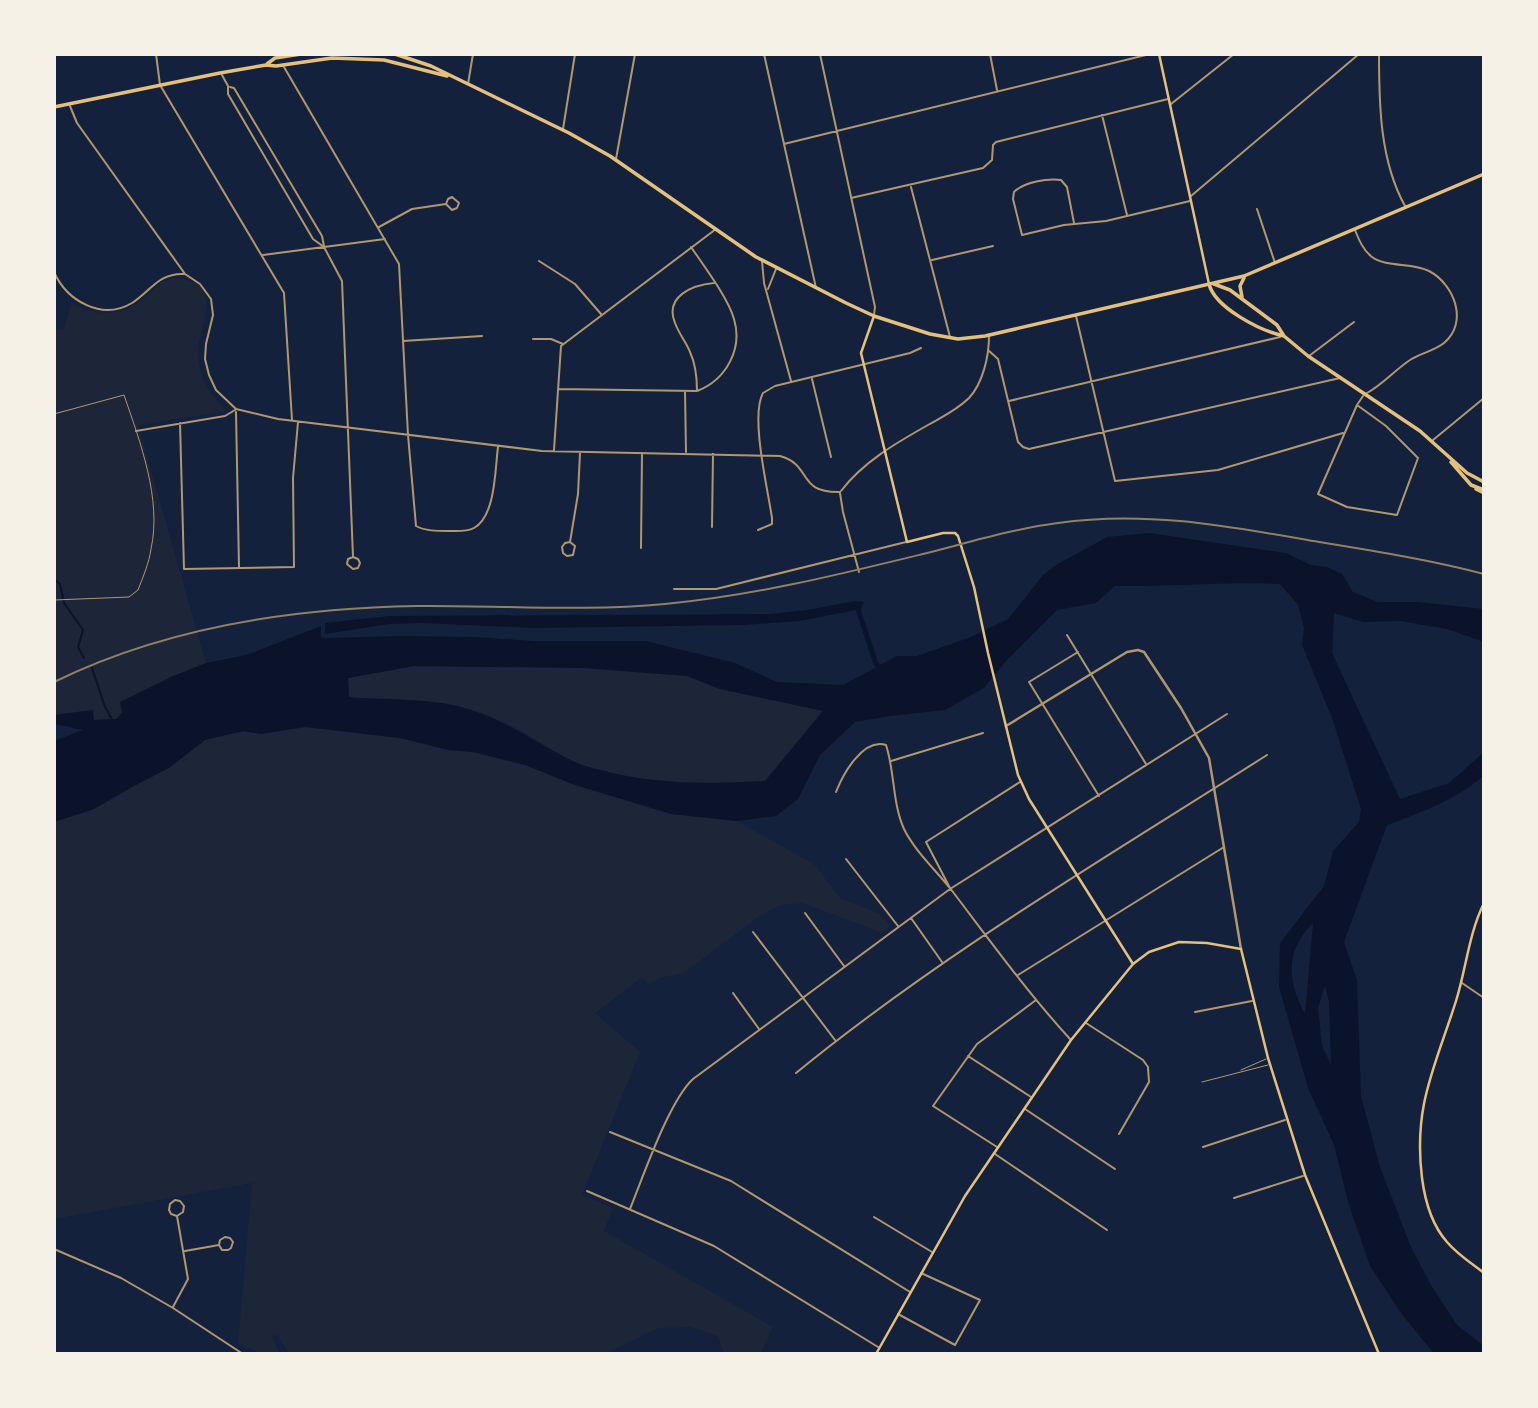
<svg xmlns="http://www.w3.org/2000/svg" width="1538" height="1408" font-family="Georgia,serif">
  <rect width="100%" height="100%" fill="#14213d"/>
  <path fill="#1d2539" d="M174,278C231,282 195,328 198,360C201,382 211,395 227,411L138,425L206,663L171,677L122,713L116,719L93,720V710L54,715V333L57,330H64L71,303C95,316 122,317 143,299C154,290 158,281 174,278Z
    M414,666L583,668L687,676L720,689L823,710L765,782C702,784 640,785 580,764C559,757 540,741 520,730C464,701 410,699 349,698L348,678Z
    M305,727L400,738L448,750L473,752L525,765L575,785L671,814L737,821L815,865L840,898L880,914L890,926L883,933L803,903L781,905L761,915L684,973L659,978L649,985L642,977L595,1013L640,1052L582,1195L613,1208L604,1231L773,1327L760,1354H724L718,1336L691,1327L658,1328L605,1354H289L278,1335L272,1336L280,1354H264L238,1344L252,1183L54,1219V822L94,809L132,787L169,768L205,740L243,731L261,734Z"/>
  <path fill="#0b132b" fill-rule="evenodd" d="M1149,533L1286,553L1311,565L1327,567L1342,574L1353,592L1378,602H1418L1484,609V642L1447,629L1400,621L1363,622L1334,613L1332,653L1400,799L1449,783L1484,752V775C1460,798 1418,814 1387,825L1344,942L1357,980L1361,1096L1380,1167L1411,1247L1431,1285L1457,1325L1484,1346V1354H1434L1401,1313L1370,1266L1348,1202L1334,1145L1308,1088L1279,987L1280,943L1324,886L1333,851L1359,822L1361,809L1332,718L1302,645L1304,628L1298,605L1280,584C1225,581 1170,587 1115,586L1096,603L1057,610L1006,661L984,688L945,710L890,716L855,722L820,755L798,799L776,816L737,821L671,814L575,785L525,765L473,752L448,750L400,738L305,727L261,734L243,731L205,740L169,768L132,787L94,809L54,822V741L83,730L54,724V715L93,710L94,720L116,719L122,713L120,702L171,677L206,663L246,655L321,626V637L325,638L400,636L475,637L533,641H646L735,663L777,682L843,685L897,656H917L971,637L1008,619L1043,575L1056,565L1107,537ZM414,666L583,668L687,676L720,689L823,711L765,781C709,784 655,785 601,770C592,768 583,766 575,762C539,745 505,719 465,708C427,697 387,701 349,697L348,678ZM1313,923L1305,1014C1287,980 1285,951 1313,923ZM1325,986L1329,1002L1331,1065L1322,1045L1318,1008Z
    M856,601L864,602L861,609L800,621L744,625L533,628L422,623L389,624L325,634V623L389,616L770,614L807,610Z"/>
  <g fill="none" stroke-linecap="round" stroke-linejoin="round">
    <path stroke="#0b132b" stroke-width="2" d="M54,579L60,584L64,603L83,630L78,647L84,658
      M92,668L105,707L112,719"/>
    <path stroke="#0b132b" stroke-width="5" d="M857,606L876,664L883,670"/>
    <path stroke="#b1986c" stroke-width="1" d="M54,414L124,395C140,442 162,499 151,549C149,563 143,577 138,590L129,597L54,600
      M1241,1070L1266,1059
      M1202,1082L1268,1065"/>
    <path stroke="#b1986c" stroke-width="2" d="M156,54L160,85L284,293L292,420
      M764,54L816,288
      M820,54L875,307L874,315
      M990,54L997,90
      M1379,54C1379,105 1380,161 1405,206
      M284,67L399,264L408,435L416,526C425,531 437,531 448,531C457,531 467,532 474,528C496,516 495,468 498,447
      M222,75L228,86V94L313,239L324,247L342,281L353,557L358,559L360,563L358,568L353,569L347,564L348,559L353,557
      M468,84L473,54
      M230,87L234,88L322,236L324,246
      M1171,104L1234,54
      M70,106L77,123L185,274L200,284L211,299L213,315L206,344L205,359L209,375L216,390L236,409L278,419L542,451L780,456C813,465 796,493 840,492
      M1102,115L1127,215
      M563,129L575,54
      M784,144L1150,54
      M616,159L635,54
      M911,187L950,337
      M1191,196L1359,54
      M851,198L983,168L992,160L993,145L996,142L1168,99
      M1257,209L1275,263
      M1074,223L1067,187L1061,180C1048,178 1024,182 1014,192L1013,199L1022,235L1064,225L1106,221L1190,201
      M379,227L412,209L446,204L448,199L452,197L459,203L457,208L452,210L446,204
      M1355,230C1359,240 1363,250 1372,257C1387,268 1412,262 1429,271C1454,284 1469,322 1444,343C1434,351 1421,353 1410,360C1395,370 1383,384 1367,393
      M691,247C704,266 728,298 734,319C743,349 726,380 697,391C697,378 696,365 690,352C686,342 679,334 675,323C664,296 693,285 714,283
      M263,255L385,239
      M932,260L993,246
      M539,261L575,284L601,314
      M762,261L764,283L791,381
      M54,272C67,301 102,321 132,303C151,291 158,273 184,274
      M768,289L776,269
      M1076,316L1115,481L1218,470L1343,433
      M533,339H551L563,344
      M403,341L482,336
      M988,350L998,359L1018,442L1023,447L1029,449L1340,378
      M1309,356L1354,322
      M812,379L831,457
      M558,389L696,391
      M685,391L686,452
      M1009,401L1280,337
      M1357,405L1386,426L1418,458L1397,515L1347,507L1318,494L1357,405L1363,396
      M236,412L239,567
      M180,423L184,569L294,567L293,478L298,422
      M136,431L225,416L235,410
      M1433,440L1484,398
      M554,450L561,346L716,229
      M841,491C863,462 896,443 928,425C942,417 957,410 969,398C983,383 989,356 989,336
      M840,493L843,512L859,572
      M712,527L713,454
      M758,530L772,524V518C768,490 750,416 763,393L775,386L910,353L921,348
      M570,542L575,546L573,555L567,556L563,553L562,547L565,543L570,542L578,494L580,453
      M641,548L642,454
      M674,589H716L906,542
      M1067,635L1146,764
      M1078,652L1029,682L1099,796
      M891,761L983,733
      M836,792C843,774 863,738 886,745C895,772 892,802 904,829C916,853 937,871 953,892C991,942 1028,993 1070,1039
      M846,859L898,926
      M950,888L926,842L1020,782
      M805,913L844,966
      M911,918L942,962
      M753,932L835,1040
      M1018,975L1224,847
      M1462,983L1484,998
      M733,993L759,1029
      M1195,1012L1252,1001
      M1086,1023L1143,1060L1148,1067L1149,1082L1119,1134
      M968,1056L1031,1097
      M796,1073C943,953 1107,857 1267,755
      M1025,1109L1115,1169
      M610,1132L731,1181L910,1292
      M997,1147L933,1106L977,1044L1036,1000
      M1203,1147L1285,1120
      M995,1154L1107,1230
      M587,1191L714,1246L878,1347
      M1234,1198L1303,1176
      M630,1209C643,1177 669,1101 693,1079L950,889L1227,714
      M874,1217L932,1252
      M54,1249L121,1278L173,1308L243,1354
      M185,1251L219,1245L220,1240L225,1237L230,1238L233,1242L231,1248L228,1250H222L219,1245
      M173,1307L188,1279L177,1216L183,1212L184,1206L180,1201L175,1200L170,1204L169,1210L171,1214L177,1216
      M898,1314L955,1345L980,1300L921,1273"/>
    <path stroke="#b1986c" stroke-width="2.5" d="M1006,726L1127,652L1138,650L1144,652L1181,708L1209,758L1241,949"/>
    <path stroke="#e5c07b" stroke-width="2.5" d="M1159,54L1209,284
      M874,316L861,353L907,542L943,533H955L958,536L974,587L988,653L1018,775L1029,799L1133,964
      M1484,903C1469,933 1466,969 1456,1001C1435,1067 1413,1106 1422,1178C1425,1201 1431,1224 1447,1242C1457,1254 1471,1263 1484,1273
      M876,1354L965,1196L1071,1040L1133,964L1149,952L1179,942L1207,943L1241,949L1268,1058L1305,1175L1379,1354"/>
    <path stroke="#e5c07b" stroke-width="3.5" d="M395,54L431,66L569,133L610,156L756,257L846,303L874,316L930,334L958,339L985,336L1244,276L1484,174
      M267,64L275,58L301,54
      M54,107L220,73L266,65L276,66L332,58L384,60L447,76
      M1209,284C1215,308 1261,331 1284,336
      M1214,284L1230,290L1277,325L1284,336L1308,356L1420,431L1467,473L1484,482
      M1242,297L1240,286L1244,278
      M1451,462L1471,485L1484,490
      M1476,489L1484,493"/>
    <path stroke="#918062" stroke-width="2" d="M54,682C166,627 293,608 416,606C499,605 582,612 665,604C752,596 837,575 923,554C967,543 1012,529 1058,523C1147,510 1232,527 1319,542C1374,551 1430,560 1484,574"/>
  </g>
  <rect width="1538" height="1408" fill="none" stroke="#f6f1e7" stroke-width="112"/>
</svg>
